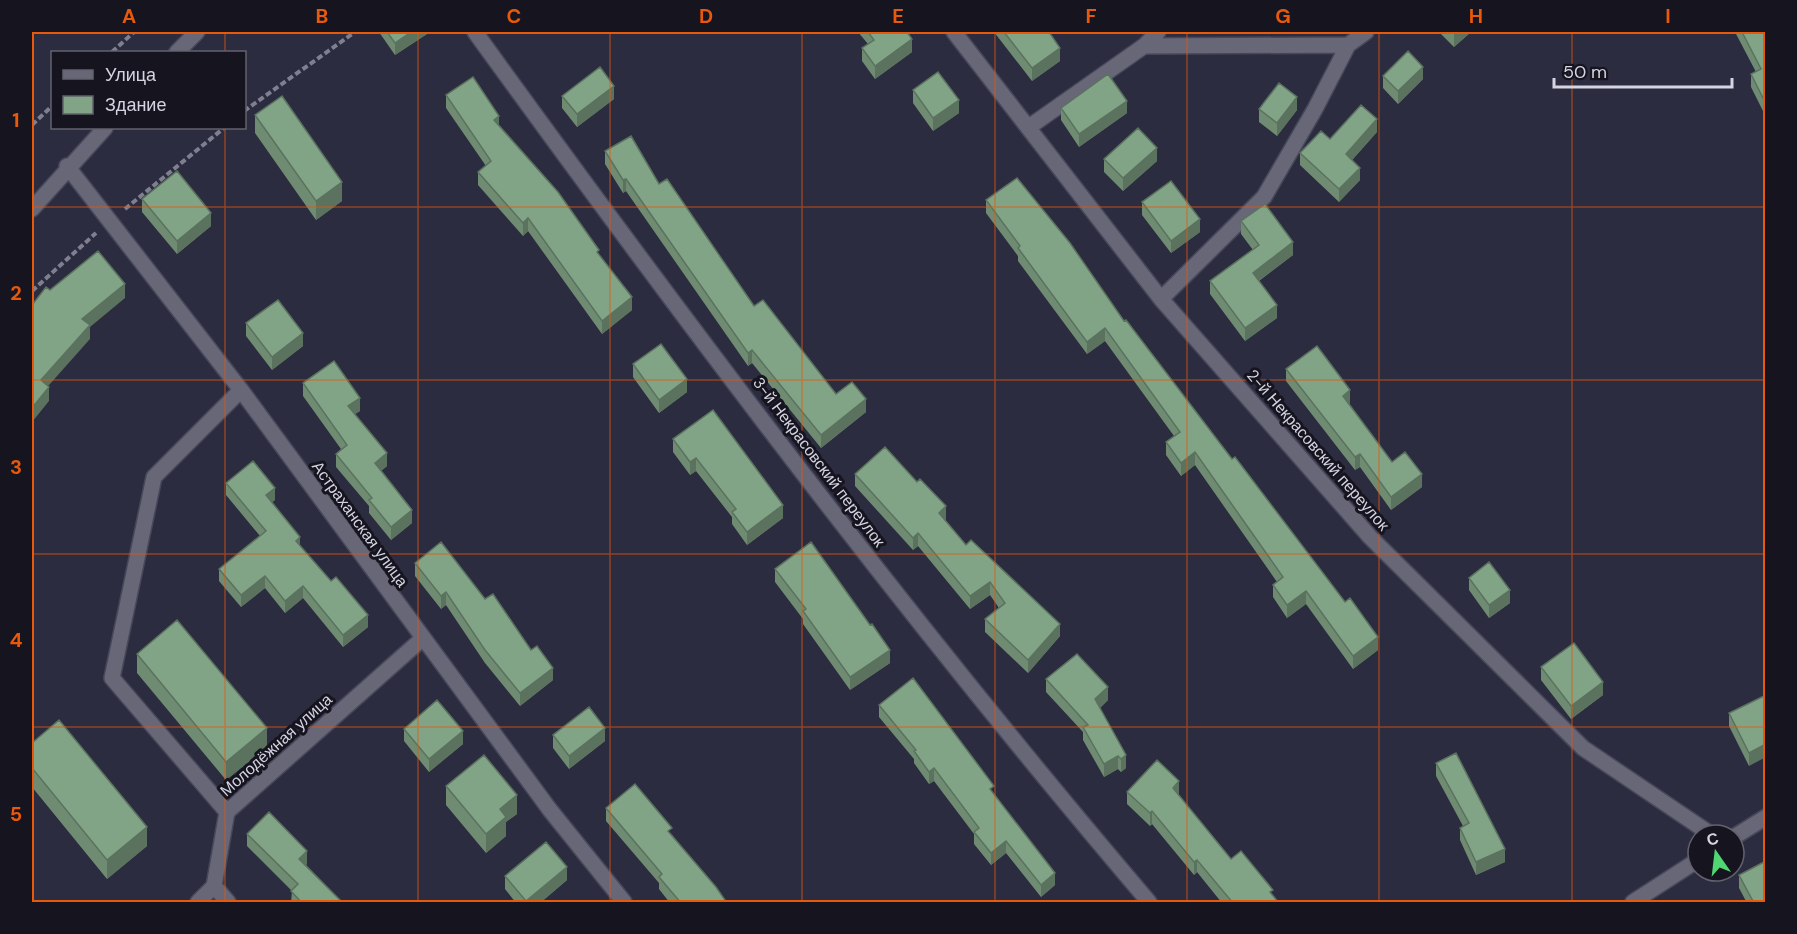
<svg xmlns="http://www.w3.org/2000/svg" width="1797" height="934" font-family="'DM Sans',sans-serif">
  <rect width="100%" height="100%" fill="#2c2c40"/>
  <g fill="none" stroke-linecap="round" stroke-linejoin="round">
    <g stroke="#47475a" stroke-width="18">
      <path id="minor" d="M475,32C690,329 911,623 1149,902
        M954,32L1161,299L1370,537L1583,748L1712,835
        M1144,46L1158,32
        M177,52L197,32
        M1029,127L1144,46L1348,45
        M67,166L241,390L550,810L624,902
        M32,209L105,128
        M1161,299L1264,197L1315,109L1348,45L1366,32
        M227,812L112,678L154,477L241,390
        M1734,837L1766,817
        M214,886L228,902
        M198,902L214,886L227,812L422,639
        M1633,902L1698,860"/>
    </g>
    <path stroke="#7f7f90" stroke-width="4" stroke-dasharray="6 3" stroke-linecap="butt" d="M112,52L134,32
      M244,111L355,32
      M32,125L52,106
      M125,209L224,128
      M32,291L96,233"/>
    <use href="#minor" stroke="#676778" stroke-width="15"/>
  </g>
  <path fill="#6f8c73" d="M379,32H430L395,55Z
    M858,32H907L912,52L875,79L862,61V48L868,44Z
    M994,32H1049L1060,61L1032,81Z
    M1439,32H1471L1454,47Z
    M1735,32H1766L1763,111L1751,87V74L1756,72Z
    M1383,76L1423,79L1398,104L1383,88Z
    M913,90L959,113L933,131L913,103Z
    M446,95L499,126L599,255L632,310L602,334L528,231L523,236L478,185V172L486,166L446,108Z
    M562,96L614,99L577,127L562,108Z
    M1061,108L1127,113L1079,147L1061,120Z
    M1259,109L1297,110L1277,136L1259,122Z
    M255,115L342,201L316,220L255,133Z
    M1377,132L1352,160L1360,180L1339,202L1300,165V153L1330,139Z
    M605,151L659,184L754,306L836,394L866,412L821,448L752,363L748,366L626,191L623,193L605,164Z
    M1104,159L1157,161L1123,191L1104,172Z
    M142,199L211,226L177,254L142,212Z
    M986,200L1124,321L1232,459L1378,650L1353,669L1306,604L1287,618L1273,597V585L1277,582L1195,465L1181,476L1166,455V442L1174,436L1105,341L1087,354L1018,261V256L986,213Z
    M1142,202L1200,232L1171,253L1142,215Z
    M1241,221L1293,255L1259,281L1277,318L1245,341L1210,294V281L1253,250L1241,234Z
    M246,323L303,346L272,370L246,336Z
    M633,364L687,392L659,413L633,377Z
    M1286,369L1350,403L1349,404L1392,462L1422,487L1391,510L1360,467L1355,470L1286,381Z
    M303,383L360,411L355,414L387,466L381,471L412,523L391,540L369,513V506L336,467V454L341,449L303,396Z
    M673,439L783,518L747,545L732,524V517L696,471L690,475L673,452Z
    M855,474L946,519L945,520L966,545L1060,636L1028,673L985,632V619L999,608L990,595L970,609L918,546L913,550L855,486Z
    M226,483L275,500L272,502L300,546L368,627L343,647L303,598L285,613L265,588L241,607L219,581V569L260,536L226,495Z
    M415,563L485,599L531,650L553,680L520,706L485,663L446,605L441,609L415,576Z
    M775,569L890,663L850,690L803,624V619L775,582Z
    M1469,578L1510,603L1489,618L1469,590Z
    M137,654L267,747L226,780L137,673Z
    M1541,667L1603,695L1571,719L1541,680Z
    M1046,679L1108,700L1100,708L1126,768L1121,772L1118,769L1104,777L1083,740V732L1046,692Z
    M1766,695L1749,766L1729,726V713Z
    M879,705L994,794L1055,885L1041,897L1006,853L991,865L974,844V834L934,781L929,784L914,763V759L879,717Z
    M404,729L463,744L429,772L404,741Z
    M553,735L605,741L569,769L553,748Z
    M32,743L147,846L107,879L32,787Z
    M1436,763L1505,862L1476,875L1460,840V828L1463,826L1436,776Z
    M446,786L517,814L506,822V836L486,853L446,805Z
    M1127,792L1179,794L1178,795L1231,859L1273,896L1279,903H1222L1197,872L1194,875L1152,824L1150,826L1127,804Z
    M606,808L672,835L727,903H670L659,889V883L606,821Z
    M247,834L307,864L306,865L343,903H291L292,891L247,846Z
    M1739,875L1766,903H1747L1739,888Z
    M505,876L567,880L540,903H516L505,889Z"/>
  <path fill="#5a725e" d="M411,32H430L395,55V43Z
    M1457,32H1471L1454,47V34Z
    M912,39V52L875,79V66Z
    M1060,48V61L1032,81V68Z
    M1423,67V79L1398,104V91Z
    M614,86V99L577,127V114Z
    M1297,97V110L1277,136V123Z
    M1766,97V110L1763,111V98Z
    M959,100V113L933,131V118Z
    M1127,101V113L1079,147V134Z
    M499,116V129L494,120Z
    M1377,119V132L1346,167V154Z
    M1157,148V161L1123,191V178Z
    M1360,168V180L1339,202V189Z
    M626,179V191L623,193V180Z
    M342,182V201L316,220V201Z
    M211,213V226L177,254V241Z
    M528,218V231L523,236V223Z
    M1200,219V232L1171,253V241Z
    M1293,242V255L1253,285V273Z
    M125,284V298L90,327V339L41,394V380L82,319Z
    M632,297V310L602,334V321Z
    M1277,305V318L1245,341V328Z
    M1105,328V341L1087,354V342Z
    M303,333V346L272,370V357Z
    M752,350V363L748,366V353Z
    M687,379V392L659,413V400Z
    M49,387V401L32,422V408Z
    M1350,390V403L1343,409V396Z
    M360,398V411L348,419V406Z
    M866,399V412L821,448V435Z
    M1195,452V465L1181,476V463Z
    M387,453V466L375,476V463Z
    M1360,454V467L1355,470V457Z
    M696,458V471L690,475V462Z
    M1422,474V487L1391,510V497Z
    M275,488V500L266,507V495Z
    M783,505V518L747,545V532Z
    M946,506V519L939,526V513Z
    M412,510V523L391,540V527Z
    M918,533V546L913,550V538Z
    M300,537V549L296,541Z
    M265,576V588L241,607V595Z
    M990,582V595L970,609V596Z
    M303,586V598L285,613V601Z
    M1510,590V603L1489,618V605Z
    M1306,591V604L1287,618V605Z
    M446,592V605L441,609V596Z
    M368,615V627L343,647V635Z
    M1060,624V636L1028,673V660Z
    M1378,637V650L1353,669V656Z
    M890,650V663L850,690V677Z
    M553,668V680L520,706V693Z
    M1603,682V695L1571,719V706Z
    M1108,687V700L1095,712V699Z
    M267,728V747L226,780V762Z
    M605,728V741L569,769V756Z
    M463,731V744L429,772V759Z
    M1766,744V757L1749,766V753Z
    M1126,755V768L1121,772V759Z
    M1118,756V769L1104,777V764Z
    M934,768V781L929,784V772Z
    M1179,781V794L1173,801V788Z
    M517,795V814L506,822V836L486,853V834L500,809Z
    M1152,811V824L1150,826V813Z
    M147,827V846L107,879V860Z
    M1006,841V853L991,865V853Z
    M1505,849V862L1476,875V862Z
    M307,851V864L299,871V859Z
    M1197,860V872L1194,875V862Z
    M567,867V880L540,903H526V901Z
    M1055,873V885L1041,897V885Z"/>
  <path fill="#81a386" stroke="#5a725e" stroke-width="1.5" d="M387,32H411L395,43Z
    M868,32H907L912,39L875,66L862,48L874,40Z
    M1004,32H1049L1060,48L1032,68Z
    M1742,32H1766V97L1763,98L1751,74L1761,69Z
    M1408,51L1423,67L1398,91L1383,76Z
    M600,67L614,86L577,114L562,96Z
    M938,72L959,100L933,118L913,90Z
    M1108,74L1127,101L1079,134L1061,108Z
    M473,77L499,116L494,120L558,192L599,250L597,252L632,297L602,321L528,218L523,223L478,172L491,161L446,95Z
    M1279,83L1297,97L1277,123L1259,109Z
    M282,96L342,182L316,201L255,115Z
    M1361,105L1377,119L1346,154L1360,168L1339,189L1300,153L1321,131L1330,139Z
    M1138,128L1157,148L1123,178L1104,159Z
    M631,136L659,184L667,179L754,306L763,300L836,394L852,382L866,399L821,435L752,350L748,353L626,179L623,180L605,151Z
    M177,171L211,213L177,241L142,199Z
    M1017,178L1070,243L1124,321L1126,320L1232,459L1235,457L1345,602L1350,598L1378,637L1353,656L1306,591L1287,605L1273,585L1283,577L1195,452L1181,463L1166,442L1180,432L1105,328L1087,342L1018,248L1020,246L986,200Z
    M1171,181L1200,219L1171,241L1142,202Z
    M1265,204L1293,242L1253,273L1277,305L1245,328L1210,281L1259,245L1241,221Z
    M98,251L125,284L82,319L90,325L41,380L49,387L32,408V305L46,287L50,290Z
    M278,300L303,333L272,357L246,323Z
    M661,344L687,379L659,400L633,364Z
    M1317,346L1350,390L1343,396L1392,462L1405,452L1422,474L1391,497L1360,454L1355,457L1286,369Z
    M334,361L360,398L348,406L387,453L375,463L412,510L391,527L369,500L372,498L336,454L347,445L303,383Z
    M713,410L783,505L747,532L732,512L736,509L696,458L690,462L673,439Z
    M885,447L917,482L920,479L946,506L939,513L966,545L971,540L1060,624L1028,660L985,619L1005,603L990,582L970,596L918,533L913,538L855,474Z
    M253,461L275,488L266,495L300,537L296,541L331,581L336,577L368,615L343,635L303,586L285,601L265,576L241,595L219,569L266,531L226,483Z
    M441,542L485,599L493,594L531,650L537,646L553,668L520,693L485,650L446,592L441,596L415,563Z
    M811,542L870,625L872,624L890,650L850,677L803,611L806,609L775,569Z
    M1489,562L1510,590L1489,605L1469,578Z
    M177,620L267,728L226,762L137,654Z
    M1574,643L1603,682L1571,706L1541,667Z
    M1077,654L1108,687L1095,699L1126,755L1121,759L1118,756L1104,764L1083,727L1088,725L1046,679Z
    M913,678L994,786L990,789L1055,873L1041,885L1006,841L991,853L974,832L979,828L934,768L929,772L914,751L916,750L879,705Z
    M1766,695V744L1749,753L1729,713Z
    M437,700L463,731L429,759L404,729Z
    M589,707L605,728L569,756L553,735Z
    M59,720L147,827L107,860L32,768V743Z
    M1456,753L1505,849L1476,862L1460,828L1469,823L1436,763Z
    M484,755L517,795L500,809L506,817L486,834L446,786Z
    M1157,760L1179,781L1173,788L1231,859L1241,851L1273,890L1270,892L1279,903H1233L1197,860L1194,862L1152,811L1150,813L1127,792Z
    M635,784L672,828L668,831L716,887L727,903H681L659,877L662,874L606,808Z
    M269,812L307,851L299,859L343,903H302L291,891L298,884L247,834Z
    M546,842L567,867L526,901L505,876Z
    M1764,862L1766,864V903H1754L1739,875Z"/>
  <path fill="none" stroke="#e8590c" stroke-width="1.5" stroke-opacity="0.55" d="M225,32V52M418,32V902M610,32V902M802,32V902M995,32V902M1187,32V902M1379,32V902M1572,32V902M225,128V902M32,207H1766M32,380H1766M32,554H1766M32,727H1766"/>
  <g text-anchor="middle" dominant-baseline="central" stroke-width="6" stroke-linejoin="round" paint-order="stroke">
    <g font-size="16" fill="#d4d4e2" stroke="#16151f">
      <text transform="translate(1318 450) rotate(49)">2-й Некрасовский переулок</text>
      <text transform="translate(819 462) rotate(53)">3-й Некрасовский переулок</text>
      <text transform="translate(360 524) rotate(54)">Астраханская улица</text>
      <text transform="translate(276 745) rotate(-42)">Молодёжная улица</text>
    </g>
  </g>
  <rect width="1797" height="934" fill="none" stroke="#16151f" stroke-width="66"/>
  <rect x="51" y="51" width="195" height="78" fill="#16151f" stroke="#62616d" stroke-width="1.5"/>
  <rect x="63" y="70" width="30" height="9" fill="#676778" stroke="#62616d" stroke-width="1.5"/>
  <text x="105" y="81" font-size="18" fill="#d4d4e2">Улица</text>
  <rect x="63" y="96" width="30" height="18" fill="#81a386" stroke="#62616d" stroke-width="1.5"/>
  <text x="105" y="111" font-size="18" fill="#d4d4e2">Здание</text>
  <g transform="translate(1716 853) rotate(346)"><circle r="28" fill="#16151f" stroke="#62616d" stroke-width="1.5"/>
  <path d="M0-4.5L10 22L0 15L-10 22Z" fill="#51d674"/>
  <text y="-9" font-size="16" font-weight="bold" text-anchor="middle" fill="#d4d4e2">С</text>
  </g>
  <path d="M1554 78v9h178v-9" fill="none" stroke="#d4d4e2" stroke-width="3"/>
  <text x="1563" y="78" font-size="18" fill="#d4d4e2" stroke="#16151f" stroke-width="4.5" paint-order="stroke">50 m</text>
  <rect x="33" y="33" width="1731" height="868" fill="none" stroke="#e8590c" stroke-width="2"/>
  <g font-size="20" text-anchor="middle" font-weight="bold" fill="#e8590c">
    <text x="129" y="23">A</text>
    <text x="322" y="23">B</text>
    <text x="514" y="23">C</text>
    <text x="706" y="23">D</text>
    <text x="898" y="23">E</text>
    <text x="1091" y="23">F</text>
    <text x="1283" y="23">G</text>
    <text x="1476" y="23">H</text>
    <text x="1668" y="23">I</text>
    <text x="16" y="127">1</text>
    <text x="16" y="300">2</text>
    <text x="16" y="474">3</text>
    <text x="16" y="647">4</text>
    <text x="16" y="821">5</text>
  </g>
</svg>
